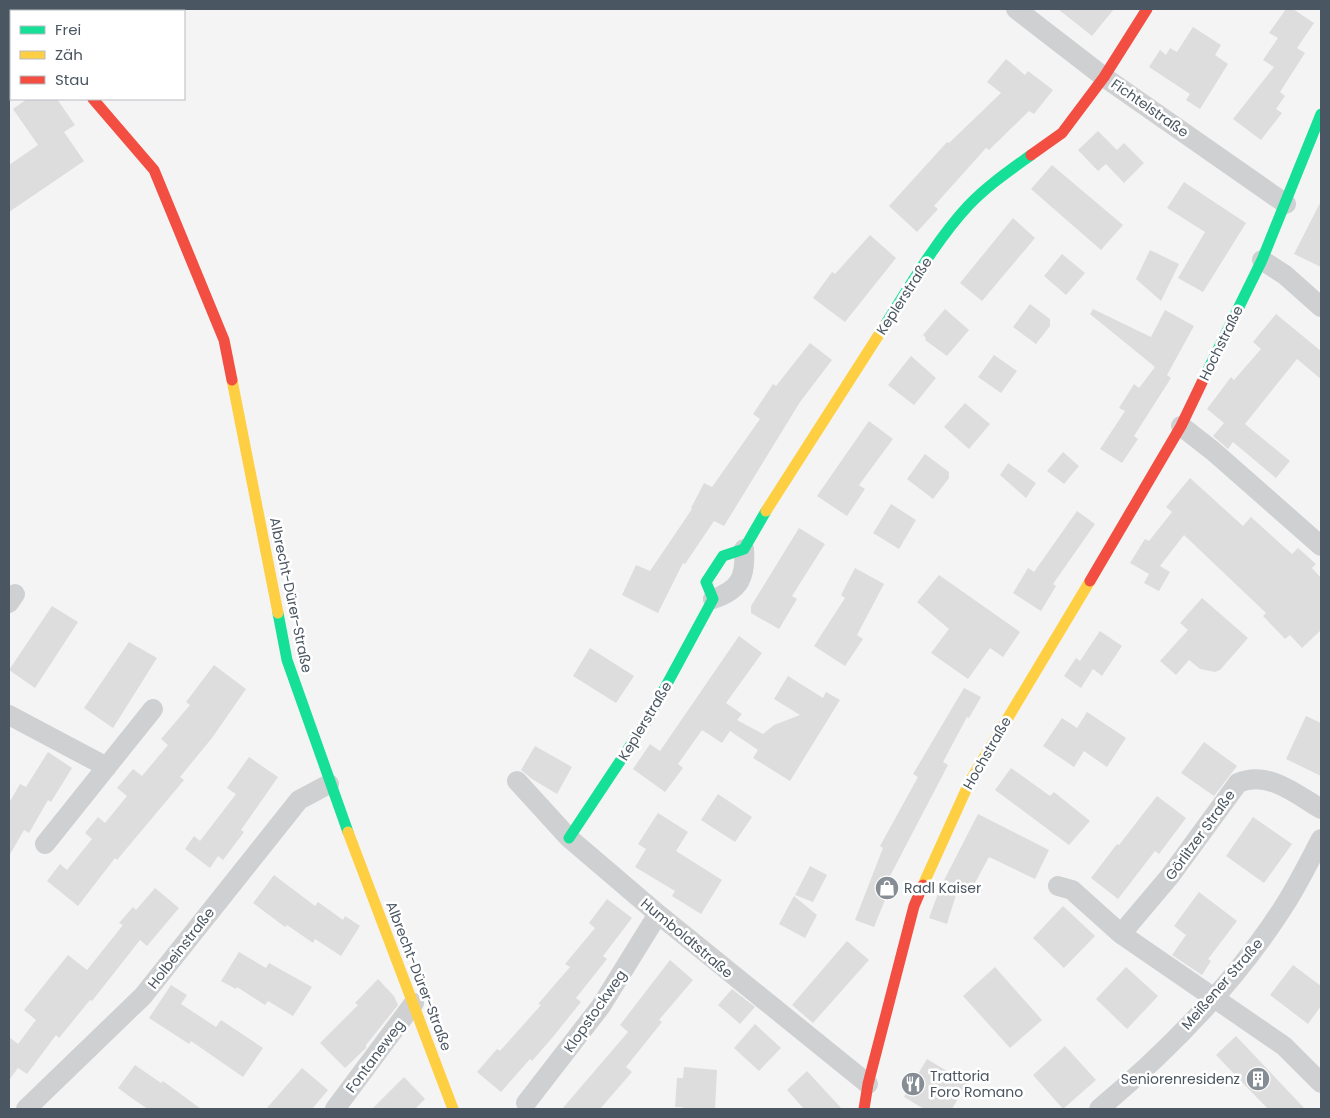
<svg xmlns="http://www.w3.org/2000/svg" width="1330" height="1118" font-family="Poppins,sans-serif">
  <rect width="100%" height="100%" fill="#f4f4f4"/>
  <path fill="#ddddde" d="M1058,9H1114L1092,36Z
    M1286,9H1293L1314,23L1297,48L1305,53L1280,92L1285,96L1276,109L1282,113L1261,140L1233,119L1274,67L1263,60L1278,38L1269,33Z
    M1193,27L1221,45L1215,55L1228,64L1200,109L1186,100L1190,94L1149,67L1160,50L1166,55L1170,48L1177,52Z
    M1006,59L1025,75L1028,71L1053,90L1034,114L1029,111L989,150L986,148L934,206L938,209L917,232L889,206L947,142L949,143L1001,93L987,82Z
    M27,99H57L75,125L64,132L84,161L9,212V165L38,145L13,109Z
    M1098,131L1117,150L1124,143L1144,163L1124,183L1106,164L1098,171L1078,150Z
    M1052,165L1123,225L1101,250L1031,189Z
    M1184,182L1246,223L1203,292L1178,278L1205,232L1167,208Z
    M1321,201V267L1294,254Z
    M1013,218L1035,238L982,301L960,283Z
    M870,235L896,258L845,322L813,298L832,272L835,274Z
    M1150,250L1179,264L1161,301L1136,279Z
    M1062,254L1085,273L1066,295L1044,276Z
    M1030,304L1050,319V326L1036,344L1013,327Z
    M945,309L969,330L947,356L925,340L926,338L923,335Z
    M1093,309L1151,337L1165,310L1194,326L1167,375L1171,378L1134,436L1138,439L1122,463L1100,449L1125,411L1119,408L1134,384L1139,388L1155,367L1090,314Z
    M1276,314L1321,351V379L1297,359L1245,424L1290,461L1276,478L1233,442L1228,449L1213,436L1224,423L1207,409L1231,377L1234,380L1261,349L1253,342Z
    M810,343L832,360L800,402L724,526L714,521L685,564L683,563L658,613L622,595L636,565L650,571L692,509L691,508L704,483L712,487L760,419L753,414L773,384L776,386Z
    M994,355L1017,371L1001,393L978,377Z
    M911,356L936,378L914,405L888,385Z
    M965,403L990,424L969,449L944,427Z
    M869,421L893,439L859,485L865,489L847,516L817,496Z
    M1063,452L1079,466L1064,484L1047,471Z
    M925,454L949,472V478L933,499L907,479Z
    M1008,463L1036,483L1026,498L1000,475Z
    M1190,478L1243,526L1251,517L1292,554L1298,548L1316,564L1312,568L1321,578V630L1302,648L1290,635L1285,639L1263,616L1266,613L1184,535L1160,566L1170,572L1159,591L1144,583L1149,574L1130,563L1145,539L1149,541L1172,512L1166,507Z
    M891,504L916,520L899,549L873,533Z
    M1077,511L1095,524L1053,584L1056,586L1041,611L1013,593L1028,568L1034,572Z
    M799,528L825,544L792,596L797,599L779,629L751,613V606Z
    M855,568L884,584L857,635L863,639L845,666L814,646L845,598L841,595Z
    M939,575L1020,632L1003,657L990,648L968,679L931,653L949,629L917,602Z
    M1202,598L1248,638L1220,670L1215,672L1200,669L1189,660L1176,675L1160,661L1188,630L1180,623Z
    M52,606L78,622L35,688L9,670Z
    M1100,631L1122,646L1102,676L1093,669L1081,688L1064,676L1076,658L1080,661Z
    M739,636L762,653L726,703L742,714L737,720L763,734L774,725L800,715L774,699L788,676L823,698L826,692L840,700L790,781L753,758L758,750L730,731L722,743L702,730L678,764L683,768L665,792L633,769L650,744L660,751Z
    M129,642L157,658L113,728L84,708Z
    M590,648L634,676L616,703L573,676Z
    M214,665L246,689L212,738L180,777L184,780L117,860L115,858L78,906L47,881L60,864L67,870L92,839L85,833L98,817L105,823L127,796L117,788L133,769L142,776L168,745L161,739L190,705L186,702Z
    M964,688L981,697L969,718L967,717L943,762L948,765L890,876L894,878L874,927L855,920L883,848L880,846L918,777L913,774Z
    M1087,712L1126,738L1107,767L1084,751L1074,767L1043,746L1062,718L1077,728Z
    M1306,716L1321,723V776L1286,759Z
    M1204,742L1237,766L1214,796L1181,773Z
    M535,746L572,767L557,794L532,779L521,770Z
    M48,752L72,768L51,802L48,800L29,833L24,830L9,856V803L20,784L26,787Z
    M249,757L278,777L241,830L244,832L223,860L218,856L210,868L185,849L194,836L200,841L236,794L227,788Z
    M1011,768L1050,796L1054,792L1090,821L1069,845L995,790Z
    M718,794L752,817L735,842L701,820Z
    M1157,796L1186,818L1159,854L1155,851L1118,899L1091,878L1117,844L1119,845Z
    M658,813L688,832L676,851L722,880L701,914L672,896L675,891L635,867L646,849L638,844Z
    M978,814L1049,850L1035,879L989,857L969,894L958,888L947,924L929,918L940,888Z
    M1253,817L1292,844L1264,883L1226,856Z
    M810,866L827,875L813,902L795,895Z
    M274,875L315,906L318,902L343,920L345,916L360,926L341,956L315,939L313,943L287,925L285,927L253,903Z
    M155,888L179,908L147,946L140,940L92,1001L90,1000L59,1038L56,1035L27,1074L18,1068L9,1080V1037L18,1044L36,1020L24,1010L68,955L87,970L123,925L119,923L133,907L136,910Z
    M1199,892L1237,921L1208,959L1211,961L1202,975L1172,955L1186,935L1174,926Z
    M794,896L817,915L805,938L779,924Z
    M607,899L632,918L603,956L607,959L576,998L581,1002L552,1038L532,1061L530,1059L501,1092L477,1072L497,1049L500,1051L541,1005L538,1004L570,967L565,964L595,928L589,923Z
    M1063,906L1095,936L1064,968L1033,938Z
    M847,941L869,960L813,1023L792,1005Z
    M239,952L266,968L269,963L312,987L293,1016L268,1001L265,1005L237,987L236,989L221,981Z
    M670,960L693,980L659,1020L662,1022L626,1067L632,1072L600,1109H562L628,1032L620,1025Z
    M1293,965L1321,986V1006L1308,1024L1270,995Z
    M995,967L1042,1020L1010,1048L963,996Z
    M1126,967L1158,996L1127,1029L1096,999Z
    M378,979L394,996L398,1005L366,1045V1048L345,1068L320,1043L358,1005L355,1003Z
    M171,985L187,995L181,1004L216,1027L221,1020L263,1048L243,1077L191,1041L189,1044L149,1018Z
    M732,989L755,1007L740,1024L718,1005Z
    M755,1024L781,1048L759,1071L734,1048Z
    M1236,1036L1305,1109H1268L1216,1055Z
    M1065,1046L1096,1080L1063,1109L1033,1075Z
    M927,1059L967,1083L952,1109H924L904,1097Z
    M135,1065L161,1083L163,1081L201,1109H148L133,1099L118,1088Z
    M684,1067L717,1070L715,1109H683V1107H675L677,1078H683Z
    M302,1068L328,1090L312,1109H266Z
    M807,1071L842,1109H804L787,1090Z
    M404,1077L425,1099L415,1109H372Z"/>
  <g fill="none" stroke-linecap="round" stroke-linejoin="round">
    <path stroke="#ced0d2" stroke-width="20" d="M1016,9L1104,77L1286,204
      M1262,260L1285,275L1321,307
      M1181,426L1213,451L1321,546
      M713,599C740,590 746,577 744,549
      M9,603L15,594
      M9,715L107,767
      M517,781L569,838L658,914L868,1084
      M45,844L153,709
      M1058,886L1072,890L1121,934L1284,1046L1321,1083
      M1121,934L1170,876L1238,783C1268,770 1296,794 1321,809
      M526,1103L601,1006L658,914
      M26,1109L143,996L299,800L329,784
      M335,1109L414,1003
      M1099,1109C1169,1050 1237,981 1286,903C1299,882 1310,860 1321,839"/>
    <path stroke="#16e098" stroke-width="11" d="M885,325C909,287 938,238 968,206C987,186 1009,171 1031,155
      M1205,376L1262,260L1321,114
      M278,613L287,660L348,832
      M569,838L648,719L713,599L706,582L723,556L744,549L766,511"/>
    <path stroke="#ffcf43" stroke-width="11" d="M232,380L278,613
      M766,511L885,325
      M348,832L453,1109
      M923,885L970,781L1090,581"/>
    <path stroke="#f24e42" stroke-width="11" d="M14,9L16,11
      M93,99L154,170L224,340L232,380
      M1031,155L1062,133L1104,77L1147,9
      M1090,581L1181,426L1205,376
      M864,1109L868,1084L914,906L923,885"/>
  </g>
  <defs>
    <g id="shop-disc" transform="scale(1.25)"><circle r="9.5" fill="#868d94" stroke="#fff"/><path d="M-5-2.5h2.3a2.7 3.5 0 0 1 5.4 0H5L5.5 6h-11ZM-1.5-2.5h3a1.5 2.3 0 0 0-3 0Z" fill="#fff"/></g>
    <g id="building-disc" transform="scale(1.25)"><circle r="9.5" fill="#868d94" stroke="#fff"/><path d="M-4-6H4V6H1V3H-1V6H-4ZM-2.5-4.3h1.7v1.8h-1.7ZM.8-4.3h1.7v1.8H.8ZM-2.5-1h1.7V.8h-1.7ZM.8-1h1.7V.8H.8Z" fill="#fff"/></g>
    <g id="restaurant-disc" transform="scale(1.25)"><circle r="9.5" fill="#868d94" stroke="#fff"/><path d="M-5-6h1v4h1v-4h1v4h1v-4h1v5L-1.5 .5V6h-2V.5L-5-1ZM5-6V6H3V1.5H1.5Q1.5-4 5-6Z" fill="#fff"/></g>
  </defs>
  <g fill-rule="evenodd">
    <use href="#shop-disc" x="887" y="888"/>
    <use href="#building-disc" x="1258" y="1079"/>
    <use href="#restaurant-disc" x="913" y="1084"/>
  </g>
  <g text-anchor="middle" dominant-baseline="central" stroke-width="5" stroke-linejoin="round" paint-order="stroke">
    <g font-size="14" fill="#4a5661" stroke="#fff">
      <text transform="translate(1150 108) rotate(35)">Fichtelstraße</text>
      <text transform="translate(904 296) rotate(-57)">Keplerstraße</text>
      <text transform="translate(1221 343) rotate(-64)">Hochstraße</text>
      <text transform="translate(291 595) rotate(78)">Albrecht-Dürer-Straße</text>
      <text transform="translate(645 721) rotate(-59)">Keplerstraße</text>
      <text transform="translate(987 753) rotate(-60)">Hochstraße</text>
      <text transform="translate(1200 835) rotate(-54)">Görlitzer Straße</text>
      <text transform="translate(687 938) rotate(40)">Humboldtstraße</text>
      <text transform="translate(181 948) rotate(-52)">Holbeinstraße</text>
      <text transform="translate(419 976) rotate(69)">Albrecht-Dürer-Straße</text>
      <text transform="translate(1222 984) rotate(-49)">Meißener Straße</text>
      <text transform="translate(595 1011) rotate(-55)">Klopstockweg</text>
      <text transform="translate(375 1056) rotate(-53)">Fontaneweg</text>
    </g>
    <g font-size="14" fill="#4a5661" stroke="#fff" text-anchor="start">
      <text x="904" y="888">Radl Kaiser</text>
      <text x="930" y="1076">Trattoria<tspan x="930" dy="16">Foro Romano</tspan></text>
      <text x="1240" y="1079" text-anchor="end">Seniorenresidenz</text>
    </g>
  </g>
  <rect width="1330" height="1118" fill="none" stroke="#4a5661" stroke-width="20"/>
  <rect x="10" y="10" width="175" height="90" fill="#ffffff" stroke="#b7bbc0"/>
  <rect x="20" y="26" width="25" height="8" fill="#16e098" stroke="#b7bbc0"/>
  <text x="55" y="35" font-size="15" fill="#4a5661">Frei</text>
  <rect x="20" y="51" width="25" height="8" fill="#ffcf43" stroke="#b7bbc0"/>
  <text x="55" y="60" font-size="15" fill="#4a5661">Zäh</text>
  <rect x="20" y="76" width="25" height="8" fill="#f24e42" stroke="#b7bbc0"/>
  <text x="55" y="85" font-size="15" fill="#4a5661">Stau</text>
</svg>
